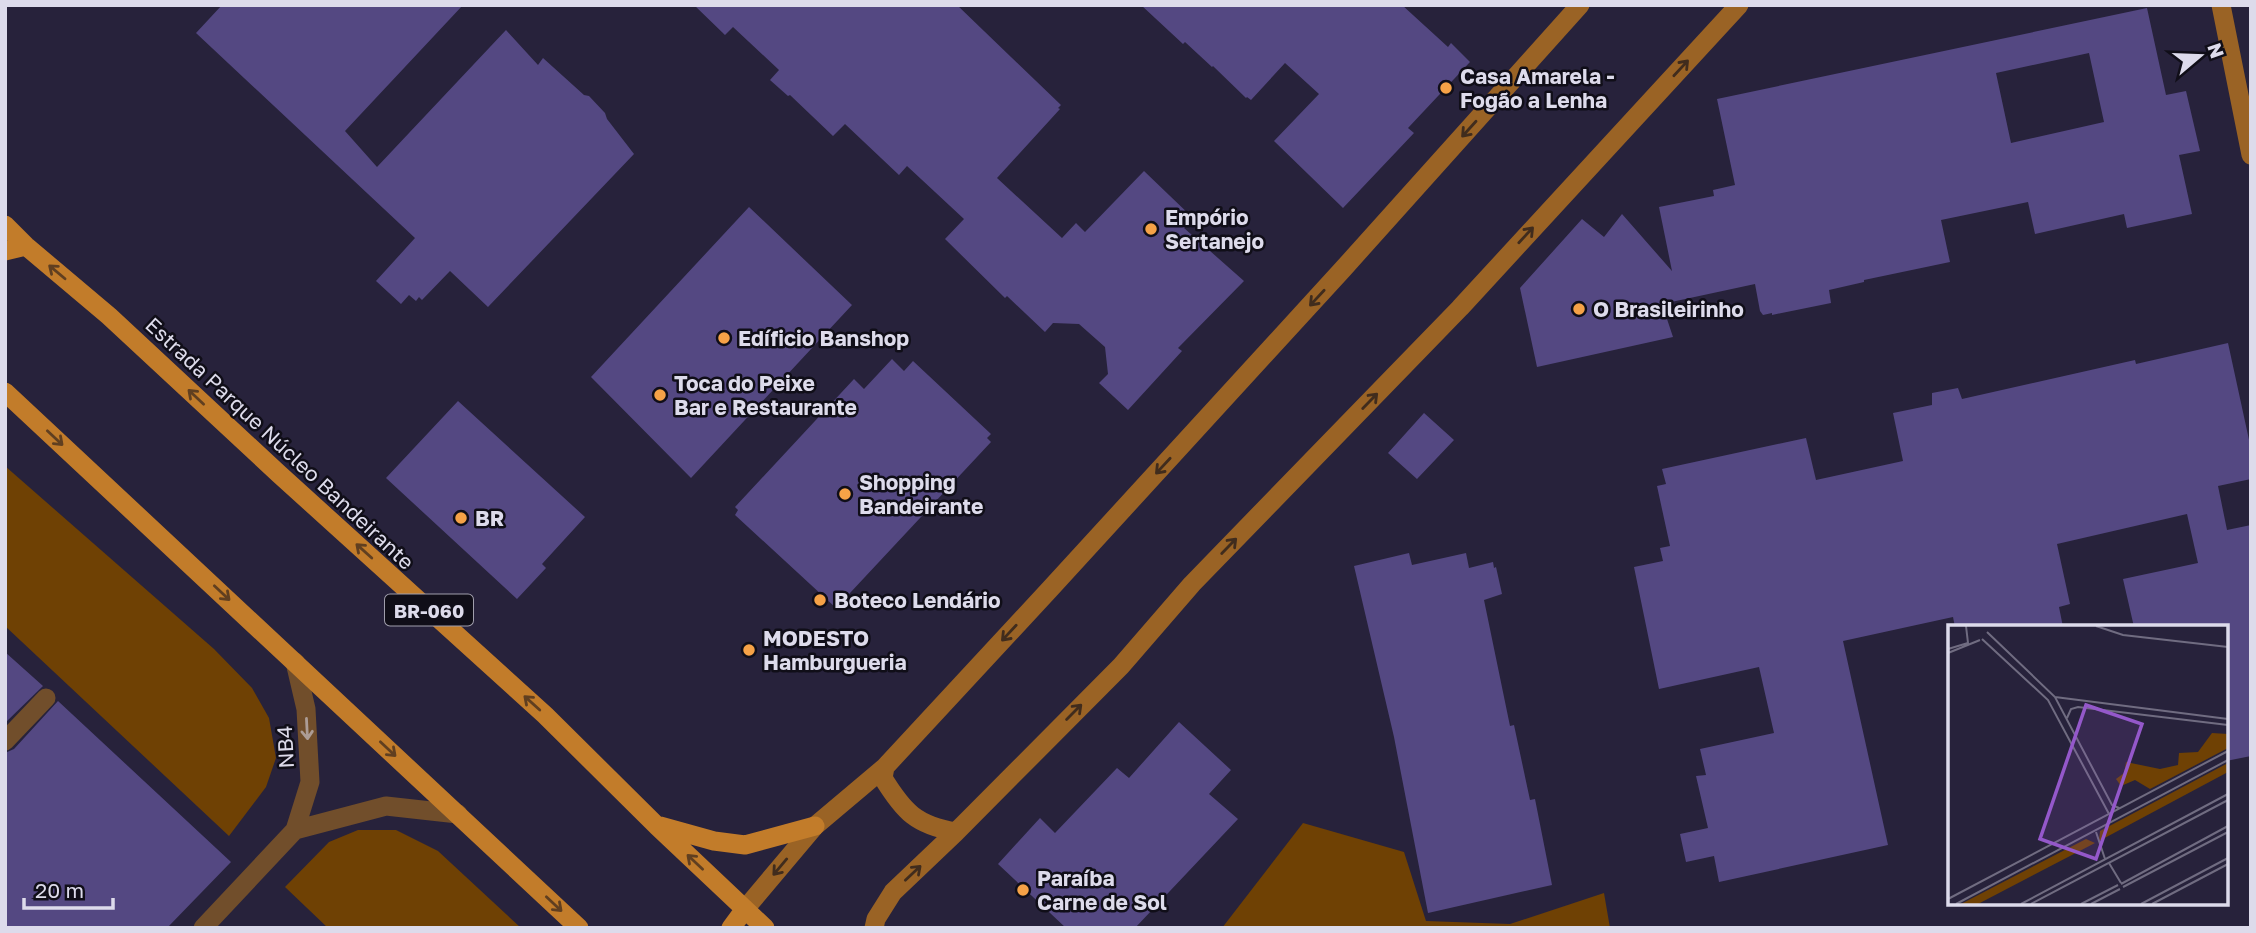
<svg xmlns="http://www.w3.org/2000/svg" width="2256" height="933" font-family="'Golos Text',sans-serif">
  <rect width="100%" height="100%" fill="#27223b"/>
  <path fill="#6f4104" d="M5,466L214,649L252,688L269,718L276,758L266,787L229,836L5,626Z
    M1303,823L1404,852L1426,921L1510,924L1604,893L1610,928H1222Z
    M358,830H396L438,851L521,928H328L285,887L329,842Z"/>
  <path fill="#544882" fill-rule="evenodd" d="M222,5H463L345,131L377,167L506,30L538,65L543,58L584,95L589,96L605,113L607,119L634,154L488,307L450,271L422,300L419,297L416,301L409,295L401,304L376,281L415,238L196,33Z
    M694,5H957L1061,105L1058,108L1060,109L997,178L1062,238L1076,223L1085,232L1144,171L1194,219L1184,228L1244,281L1178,348L1182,351L1128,410L1099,383L1108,374L1105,347L1079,324L1053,323L1045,332L1007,296L1005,298L945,239L964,219L935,192L907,166L899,175L845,124L833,136L790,95L788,96L770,80L779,70L733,27L725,35Z
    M1141,5H1402L1448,47L1451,43L1470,62L1408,128L1414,133L1343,208L1274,141L1319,94L1285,63L1251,100L1247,97L1246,98L1213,66L1212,67L1185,42L1183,44Z
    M2147,8L2166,95L2186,91L2200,151L2179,155L2192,214L2127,228L2124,214L2035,234L2028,202L1941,220L1950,262L1864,280V282L1829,290L1831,303L1772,315V313L1763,315L1760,311L1755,284L1662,304L1673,337L1537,367L1520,288L1582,219L1604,237L1622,214L1672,271L1659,207L1714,196L1713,190L1735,185L1717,99ZM2089,53L2104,122L2011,143L1996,73Z
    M749,207L852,305L691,478L591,377Z
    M2228,343L2251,449V479L2218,486L2227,530L2251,525V756L2226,761V627H2134L2123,579L2198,563L2187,514L2057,544L2070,604L2059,607L2063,627H1955L1953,617L1843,641L1888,845L1719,882L1714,856L1686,862L1680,834L1708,828L1696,776L1706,775L1700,749L1774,733L1759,667L1659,689L1634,567L1663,561L1660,548L1670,546L1657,486L1666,484L1662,469L1806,438L1816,480L1903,461L1893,413L1932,405V393L1958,388L1962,399L2135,360L2136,364Z
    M892,359L904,371L913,361L991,434L987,438L991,442L836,608L735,515L738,510L735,507L854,379L864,389Z
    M458,401L585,517L542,564L546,568L517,599L386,478Z
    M1424,413L1454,440L1417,479L1388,453Z
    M1409,553L1412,565L1466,553L1469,568L1493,562L1494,568L1496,567L1502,594L1484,600L1510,726L1514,725L1530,800L1535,799L1552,885L1428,913L1394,737L1354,566Z
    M5,652L43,686L5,723Z
    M58,701L231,862L167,928H5V753L14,749Z
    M1179,722L1231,770L1209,794L1238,819L1135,928H1066L998,864L1040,818L1055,833L1117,768L1129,778Z"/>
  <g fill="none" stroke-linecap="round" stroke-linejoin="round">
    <path stroke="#714e2b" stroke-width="19" d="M5,741L46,698"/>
    <path stroke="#714e2b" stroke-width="19" d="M295,830L386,806L458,814
      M203,928L295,830L310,782L306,709L295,662"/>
    <path stroke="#9a6325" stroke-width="19" d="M2221,5L2251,155
      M885,767L883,778C904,812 916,825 956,832
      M745,909L815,826L885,767L1050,589L1343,269L1580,5
      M874,928L876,919L893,892L956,832L1121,666L1192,584L1460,308L1739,5"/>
    <path stroke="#c27c2a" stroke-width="19" d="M5,225L26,246L109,316L279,474L545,715L657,826L765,928
      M5,251L26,246
      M5,392L579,928
      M660,826L714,841L745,845L815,826
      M731,928L745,909"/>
  </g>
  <defs><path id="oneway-shaft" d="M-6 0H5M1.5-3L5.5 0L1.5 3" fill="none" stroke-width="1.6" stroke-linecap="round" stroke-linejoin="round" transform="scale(1.75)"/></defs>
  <g stroke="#402c1d">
    <use href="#oneway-shaft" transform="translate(1681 68) rotate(-47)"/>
    <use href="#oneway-shaft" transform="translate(1469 129) rotate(132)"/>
    <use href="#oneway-shaft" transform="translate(1526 235) rotate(-47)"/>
    <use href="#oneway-shaft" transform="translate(1317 298) rotate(133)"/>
    <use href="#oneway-shaft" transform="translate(1370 401) rotate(-46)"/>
    <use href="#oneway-shaft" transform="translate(1163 466) rotate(133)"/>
    <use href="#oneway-shaft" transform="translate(1229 546) rotate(-46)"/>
    <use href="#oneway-shaft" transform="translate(1009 633) rotate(133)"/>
    <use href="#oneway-shaft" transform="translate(1074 712) rotate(-45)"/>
    <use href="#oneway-shaft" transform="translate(780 867) rotate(130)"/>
    <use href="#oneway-shaft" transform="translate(913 873) rotate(-43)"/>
  </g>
  <g stroke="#603f20">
    <use href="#oneway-shaft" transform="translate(57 272) rotate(-140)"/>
    <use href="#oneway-shaft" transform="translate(196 397) rotate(-137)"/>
    <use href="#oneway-shaft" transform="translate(55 438) rotate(43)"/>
    <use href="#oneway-shaft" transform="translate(364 551) rotate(-138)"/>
    <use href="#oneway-shaft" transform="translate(222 593) rotate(43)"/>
    <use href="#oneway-shaft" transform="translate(532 703) rotate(-138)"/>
    <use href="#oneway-shaft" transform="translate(388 749) rotate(43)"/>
    <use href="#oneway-shaft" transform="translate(695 862) rotate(-137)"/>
    <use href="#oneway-shaft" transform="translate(554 904) rotate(43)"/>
  </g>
  <use stroke="#ac9c95" href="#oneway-shaft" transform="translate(307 729) rotate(87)"/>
  <g fill="#f6a247" stroke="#100e18" stroke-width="2.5">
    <circle cx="1446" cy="88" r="7"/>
    <circle cx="1151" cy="229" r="7"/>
    <circle cx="1579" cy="309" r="7"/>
    <circle cx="724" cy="338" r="7"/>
    <circle cx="660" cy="395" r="7"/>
    <circle cx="845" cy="494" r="7"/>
    <circle cx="461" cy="518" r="7"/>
    <circle cx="820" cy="600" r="7"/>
    <circle cx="749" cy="650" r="7"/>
    <circle cx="1023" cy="890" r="7"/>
  </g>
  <g text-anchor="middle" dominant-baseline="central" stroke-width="5" stroke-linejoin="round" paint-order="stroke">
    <rect fill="#100e18" stroke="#a09eac" stroke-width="2" x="385" y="594.5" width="88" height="31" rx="5"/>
    <g font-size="19" font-weight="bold" fill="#dddbeb">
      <text x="429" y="610">BR-060</text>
    </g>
    <g font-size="21" font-weight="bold" fill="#dddbeb" stroke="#100e18" text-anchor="start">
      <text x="1460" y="76">Casa Amarela -<tspan x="1460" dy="24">Fogão a Lenha</tspan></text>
      <text x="1165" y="217">Empório<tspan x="1165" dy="24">Sertanejo</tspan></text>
      <text x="1593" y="309">O Brasileirinho</text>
      <text x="738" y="338">Edíficio Banshop</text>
      <text x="674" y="383">Toca do Peixe<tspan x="674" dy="24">Bar e Restaurante</tspan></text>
      <text x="859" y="482">Shopping<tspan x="859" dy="24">Bandeirante</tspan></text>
      <text x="475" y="518">BR</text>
      <text x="834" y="600">Boteco Lendário</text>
      <text x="763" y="638">MODESTO<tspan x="763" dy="24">Hamburgueria</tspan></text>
      <text x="1037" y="878">Paraíba<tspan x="1037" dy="24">Carne de Sol</tspan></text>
    </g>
    <g font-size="21" fill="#dddbeb" stroke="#100e18">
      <text transform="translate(280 443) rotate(43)">Estrada Parque Núcleo Bandeirante</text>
      <text transform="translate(285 747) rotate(-93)">NB4</text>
    </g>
  </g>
  <g transform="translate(1948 625)">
    <rect width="280" height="280" fill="#27223b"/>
    <path d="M264,108L280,109V123L202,164L187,155L173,161L168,154L176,148L178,137L212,144L230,140L231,128L250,127ZM280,138V147L151,216L152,206ZM138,214L147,218L30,279H13Z" fill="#6f4104"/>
    <path fill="none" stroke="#706c81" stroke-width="2" d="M148,1L175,10L280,22M39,7L107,72L164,180L171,183M34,14L100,75L161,189M0,24L20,18L18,1M0,28L32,15M107,72L280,94M119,93L123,84L130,82L280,100M148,207L157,234M161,238L173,258M173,259L280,201M175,262L280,207M0,274L280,126M8,279L280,135M73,279L280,169M83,279L280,175M133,279L170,260M143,279L172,264M193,279L280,233M204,279L280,239"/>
    <path fill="#9458ca" fill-opacity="0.15" stroke="#9458ca" stroke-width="3.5" d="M138,80L194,99L148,234L92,214Z"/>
    <rect width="280" height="280" fill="none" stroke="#dddbeb" stroke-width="3.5"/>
  </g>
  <rect width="2256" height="933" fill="none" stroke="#dddbeb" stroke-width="14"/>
  <g transform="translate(2200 56) rotate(71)" stroke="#100e18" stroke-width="5" paint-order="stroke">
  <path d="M0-5L12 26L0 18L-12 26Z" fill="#dddbeb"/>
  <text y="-10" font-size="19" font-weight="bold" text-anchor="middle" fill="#dddbeb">N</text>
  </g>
  <path d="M24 898v10h89v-10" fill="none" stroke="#dddbeb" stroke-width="3.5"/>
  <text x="35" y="898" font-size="21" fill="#dddbeb" stroke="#100e18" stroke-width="5" paint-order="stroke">20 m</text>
</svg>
